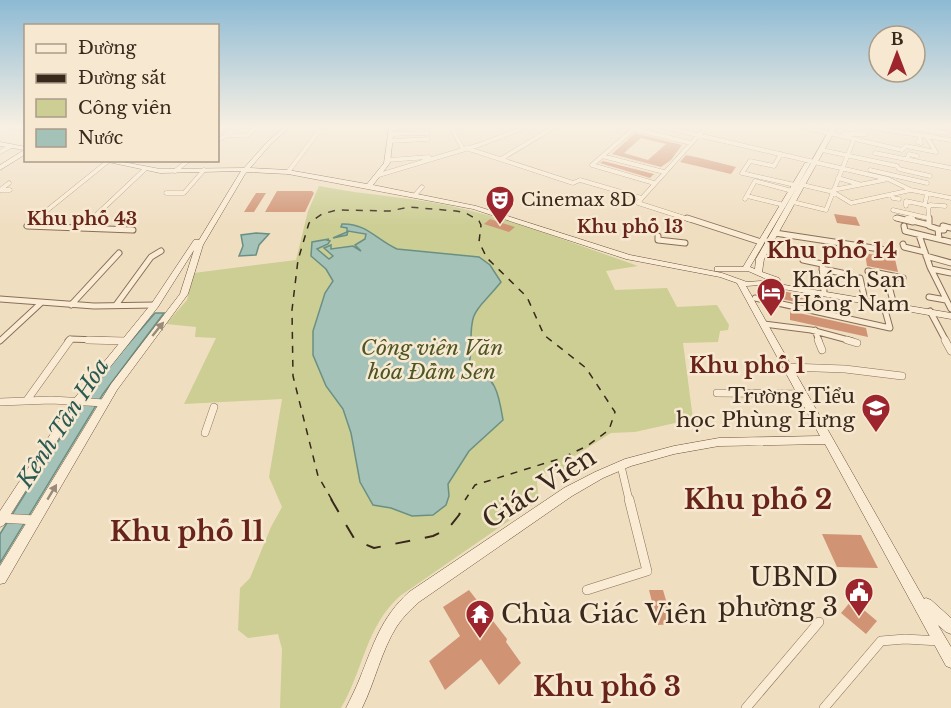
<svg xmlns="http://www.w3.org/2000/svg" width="951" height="708" font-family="'Libre Baskerville',serif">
  <rect width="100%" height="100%" fill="#f0dec1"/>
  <path fill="#ccce94" d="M319,186C368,196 419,197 468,210C525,224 583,247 638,266L606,271L615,290L667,288L677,307L717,305L729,325L728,330L720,331L718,342L683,343L693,419L635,432L611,433L573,457L575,471L536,474L539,500L400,596C366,626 363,671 341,708H280L282,649L278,634L248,638L238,630L240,588L250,578L271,527L282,507L269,477L282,399L184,404L216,338L195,337L196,327L166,324L187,300L194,273L296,260L308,211Z"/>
  <path fill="#a4c2b7" stroke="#6a9084" stroke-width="1.5" d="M342,224C366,223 377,240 397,249L479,257L490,265L501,282C476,313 470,306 471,349C471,356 469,361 469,368C496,374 499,395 503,420L469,451L448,484L449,496L446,505L433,515L412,516L391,508L373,505L360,482L351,433L343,409L326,386L313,355V331L325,293L333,281L326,269L311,256L312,242L329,239L327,240L330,241L328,244L317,249L329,259L333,256L324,248L331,245V249L353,246L361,251L355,245L365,239L366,234L348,231L347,235L333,238L347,232V228L341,227Z
    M256,233L269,234L259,245L256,255L239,256L243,246L241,235Z
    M155,313H164L103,394L0,563V534L55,446L106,370Z"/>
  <path fill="#d09475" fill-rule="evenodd" d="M635,133L682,145L671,160L661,167L612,154ZM641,138L666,144L648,160L624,153Z
    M686,155L700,158L736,167L731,174L680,162Z
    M603,161L654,174L650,178L600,163Z
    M277,191H312L314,193L305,212H265Z
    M256,193H266L254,212H244Z
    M834,214L856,217L860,226L837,223Z
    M490,219L515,227L509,232L484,224Z
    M865,253L895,259L898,272L867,266Z
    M781,291L804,295L805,304L782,299Z
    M790,311L866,328L868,337L790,320Z
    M822,534L861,535L878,568L837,567Z
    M469,590L507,639L506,642L521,663L499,685L481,659L445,690L429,661L460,636L443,607Z
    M649,590H663L673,624L658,625Z
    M852,600L877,621L866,634L841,613Z"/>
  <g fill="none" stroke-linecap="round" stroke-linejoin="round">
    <g stroke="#8a6f57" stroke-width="4.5">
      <path id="street-far3" d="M8,127L26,129
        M451,127L463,149
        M636,127L592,165L654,183
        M663,127L888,179L911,190L951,198
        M803,127L902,150L906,146L936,152
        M837,127L854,130
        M868,127L951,140
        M909,127L945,133
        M938,127L951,128
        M392,128L411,127
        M634,129L691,143
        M218,132L226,127
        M227,134L237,127
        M391,134L428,133
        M844,134H866
        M926,136L936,152
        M218,140L227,135L246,136L257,127
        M390,141L428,139
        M918,142L921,143L919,135
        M466,148L573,183L580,180L642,198L638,203L691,220
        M822,150L897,166L899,169L930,176
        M0,152L11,146
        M875,153L951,168
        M781,154L774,166L750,161L742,173L795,185
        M602,156L664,172
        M501,159L554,127
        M907,159L909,154L917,156
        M388,160L429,157
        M870,170L927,183
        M175,171L189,160
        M288,172L322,127
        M379,175L479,145L526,127
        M838,178L859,184
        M803,185L833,192L851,203L911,190
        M0,190L9,183
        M0,190H10
        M833,190L884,180
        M166,193H184L204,170
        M927,193L925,205L928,206L929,220
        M892,194L893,198L899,199
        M415,195L422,187
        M747,196L784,205
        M642,198L706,127
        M745,199L755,181L792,191
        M793,202L826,210L854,139
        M906,206V201L925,205
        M929,207L930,205L945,206
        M893,210L928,218
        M895,218L904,220
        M907,218L913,220
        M35,220L107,162
        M91,220L145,169"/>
    </g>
    <g stroke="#8a6f57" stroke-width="7">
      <path id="street-far2" d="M36,218L27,226L133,230
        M687,218L761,242
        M897,218L913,222V219L910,218
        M929,218V226L938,229L939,239
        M913,221L929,225
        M904,226L905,231L951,242
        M84,227L93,218
        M938,229L944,230L943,226L951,228
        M775,233L893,251
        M919,235L930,267L951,309
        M658,236V240L685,243
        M903,244L904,247L925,252
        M926,256L951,263
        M803,260L822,264L824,292
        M822,269L842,273
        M931,269L951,273
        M868,271L903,278
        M886,275L894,305
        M860,278L865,300
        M929,297L946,300
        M755,298L890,328L883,303
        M0,299L94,306L155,305
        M71,305L119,253
        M116,305L151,257L161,251
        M930,311L946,341
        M764,324L811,330L852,341
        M815,330L819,341
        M0,341L41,303
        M68,341L70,339L125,341"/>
    </g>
    <g stroke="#8a6f57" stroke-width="8">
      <path id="street-far1" d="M88,340L125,341
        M818,340L822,350
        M847,340L857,343
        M945,340L951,351
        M789,367L845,369L902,376
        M717,393L803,394
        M27,400L70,340
        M0,402L51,400L105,403
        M205,433L214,407
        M621,466L629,500"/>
    </g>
    <g stroke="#8a6f57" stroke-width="10">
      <path id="street" d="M0,518L35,520
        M587,590L647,571L629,499
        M746,708L819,622
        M824,708L881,641L905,639L939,641"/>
    </g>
    <g stroke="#6c503b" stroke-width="1">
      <path id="secondary" d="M284,127H290L271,144L250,168L288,170L367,184L384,163L389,127H394L390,163L373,185L476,206L630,255L722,273L747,282L761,281L951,313V319L761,285L746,286L924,599L926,598L931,600L951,618V634L946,632L938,625L951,647V668L946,666L825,444L719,446L674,454L631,466L603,478L572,496L419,602C411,609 403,617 397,626C381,651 375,682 362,708H346C351,698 356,688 360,678C374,643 381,618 409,592L564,488L595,472L625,459L674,446L719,438L820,436L737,283L720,277L626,259L473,209L288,174L247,172L245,174L203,245L188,294L117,390L5,583L0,584V566L111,384L180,294L194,250L158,307L79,406L4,525L0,527V511L73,400L152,303L194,240H199L241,171L160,173L99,160H113L160,169L244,168L267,142Z
        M831,127H837L764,259L762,272L779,278L780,280L779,282H773L748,271H715V267H743L805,163L810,162L811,163L750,267L755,269L756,259Z
        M0,142L26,147V154L0,170V165L24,150L0,146Z"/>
    </g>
    <use href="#street-far3" stroke="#faecd4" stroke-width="4"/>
    <use href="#street-far2" stroke="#faecd4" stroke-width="5"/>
    <use href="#street-far1" stroke="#faecd4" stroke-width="7"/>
    <use href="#street" stroke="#faecd4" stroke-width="9"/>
    <use href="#secondary" fill="#faecd4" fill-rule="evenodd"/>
    <path stroke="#39281c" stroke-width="1.5" stroke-dasharray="7 7" stroke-linecap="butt" d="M332,500L318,476L293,376L292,310L298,260L309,223L322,214L337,210L390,211L409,207L456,211L466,213L479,221L481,225L479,242L487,258L527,297L544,335L586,368L615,412L609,430L587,446L562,458L475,485L465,500"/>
    <path stroke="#39281c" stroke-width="2" stroke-dasharray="15 15" stroke-linecap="butt" d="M331,499L355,540L374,548L433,536L448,529L459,515L466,499"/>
  </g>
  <defs><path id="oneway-solid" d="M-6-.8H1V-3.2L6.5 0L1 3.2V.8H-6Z" transform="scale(1.5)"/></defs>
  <g fill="#9a8a78">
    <use href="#oneway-solid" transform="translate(158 329) rotate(-51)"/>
    <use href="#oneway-solid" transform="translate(52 492) rotate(-59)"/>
  </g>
  <linearGradient id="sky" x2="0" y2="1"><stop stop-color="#8dbad4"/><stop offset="0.56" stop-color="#f8f0e3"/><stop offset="1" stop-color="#f8f0e3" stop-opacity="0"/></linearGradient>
  <rect width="951" height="226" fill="url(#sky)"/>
  <defs>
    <g id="theatre-pin" transform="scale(1.5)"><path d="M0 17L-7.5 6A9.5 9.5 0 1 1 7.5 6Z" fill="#9c252e" stroke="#f7e9d1"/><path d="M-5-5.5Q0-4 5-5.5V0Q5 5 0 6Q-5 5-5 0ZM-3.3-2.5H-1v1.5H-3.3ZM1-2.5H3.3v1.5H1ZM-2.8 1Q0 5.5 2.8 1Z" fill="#fff"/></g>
    <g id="hotel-pin" transform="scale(1.5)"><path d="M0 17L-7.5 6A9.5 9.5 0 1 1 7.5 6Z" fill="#9c252e" stroke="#f7e9d1"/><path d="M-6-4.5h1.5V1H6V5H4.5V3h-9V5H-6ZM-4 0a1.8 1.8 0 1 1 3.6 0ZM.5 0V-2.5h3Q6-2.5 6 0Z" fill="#fff"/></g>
    <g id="school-pin" transform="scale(1.5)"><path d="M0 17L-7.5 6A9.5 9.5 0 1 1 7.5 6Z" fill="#9c252e" stroke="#f7e9d1"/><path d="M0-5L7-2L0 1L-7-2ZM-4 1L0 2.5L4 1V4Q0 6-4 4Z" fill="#fff"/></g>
    <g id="civic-pin" transform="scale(1.5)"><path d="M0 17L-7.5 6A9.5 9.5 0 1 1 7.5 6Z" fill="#9c252e" stroke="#f7e9d1"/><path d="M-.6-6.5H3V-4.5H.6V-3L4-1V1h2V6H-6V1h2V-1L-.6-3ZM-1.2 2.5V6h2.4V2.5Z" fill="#fff"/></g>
    <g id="temple-pin" transform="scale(1.5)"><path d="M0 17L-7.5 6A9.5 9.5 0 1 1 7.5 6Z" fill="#9c252e" stroke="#f7e9d1"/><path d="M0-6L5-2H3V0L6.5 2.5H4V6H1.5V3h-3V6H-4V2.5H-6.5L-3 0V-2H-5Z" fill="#fff"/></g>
  </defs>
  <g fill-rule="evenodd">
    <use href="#theatre-pin" x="500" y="200"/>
    <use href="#hotel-pin" x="771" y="292"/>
    <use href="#school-pin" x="876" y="408"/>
    <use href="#civic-pin" x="859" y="592"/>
    <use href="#temple-pin" x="480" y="614"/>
  </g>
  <g text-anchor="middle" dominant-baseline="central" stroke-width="5" stroke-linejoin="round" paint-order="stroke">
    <g font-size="18" fill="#39281c" stroke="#f7e9d1" text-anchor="start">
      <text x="521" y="200">Cinemax 8D</text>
    </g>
    <g font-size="18" font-weight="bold" fill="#68241a" stroke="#f7e9d1">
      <text x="82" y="219">Khu phố 43</text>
      <text x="630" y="227">Khu phố 13</text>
    </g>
    <g font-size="21" fill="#39281c" stroke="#f7e9d1" text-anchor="start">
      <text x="792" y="280">Khách Sạn<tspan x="792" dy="24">Hồng Nam</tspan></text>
      <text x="855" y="396" text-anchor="end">Trường Tiểu<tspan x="855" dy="24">học Phùng Hưng</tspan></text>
    </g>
    <g font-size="21" font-style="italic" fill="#4d5622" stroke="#f7e9d1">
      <text x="432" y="348">Công viên Văn<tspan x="432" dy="24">hóa Đầm Sen</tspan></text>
    </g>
    <g font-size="22" font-weight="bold" fill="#68241a" stroke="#f7e9d1">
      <text x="832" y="250">Khu phố 14</text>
      <text x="747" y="365">Khu phố 1</text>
    </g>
    <g font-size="22" font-style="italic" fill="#2b5a53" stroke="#f7e9d1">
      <text transform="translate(63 423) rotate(-57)">Kênh Tân Hóa</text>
    </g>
    <g font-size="26" fill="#39281c" stroke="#f7e9d1">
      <text transform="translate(539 488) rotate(-32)">Giác Viên</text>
    </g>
    <g font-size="26" fill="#39281c" stroke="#f7e9d1" text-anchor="end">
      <text x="838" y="577">UBND<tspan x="838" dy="30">phường 3</tspan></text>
      <text x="501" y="614" text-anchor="start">Chùa Giác Viên</text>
    </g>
    <g font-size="27" font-weight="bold" fill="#68241a" stroke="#f7e9d1">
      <text x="758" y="499">Khu phố 2</text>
      <text x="187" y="531">Khu phố 11</text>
      <text x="607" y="686">Khu phố 3</text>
    </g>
  </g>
  <rect x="24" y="24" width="195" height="138" fill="#f7e9d1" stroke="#ab9c89" stroke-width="1.5"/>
  <rect x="36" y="44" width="30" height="9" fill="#faecd4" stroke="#ab9c89" stroke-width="1.5"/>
  <text x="78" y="54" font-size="18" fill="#39281c">Đường</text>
  <rect x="36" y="74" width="30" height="9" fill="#39281c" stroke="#ab9c89" stroke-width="1.5"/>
  <text x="78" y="84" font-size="18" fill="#39281c">Đường sắt</text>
  <rect x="36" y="99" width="30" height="18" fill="#ccce94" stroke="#ab9c89" stroke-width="1.5"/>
  <text x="78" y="114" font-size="18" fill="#39281c">Công viên</text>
  <rect x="36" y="129" width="30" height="18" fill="#a4c2b7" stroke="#ab9c89" stroke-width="1.5"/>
  <text x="78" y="144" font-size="18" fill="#39281c">Nước</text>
  <g transform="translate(897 54)"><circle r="28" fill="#f7e9d1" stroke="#ab9c89" stroke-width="1.5"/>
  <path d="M0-4.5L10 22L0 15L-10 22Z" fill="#9c252e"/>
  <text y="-9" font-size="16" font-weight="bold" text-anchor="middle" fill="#39281c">B</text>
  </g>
</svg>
